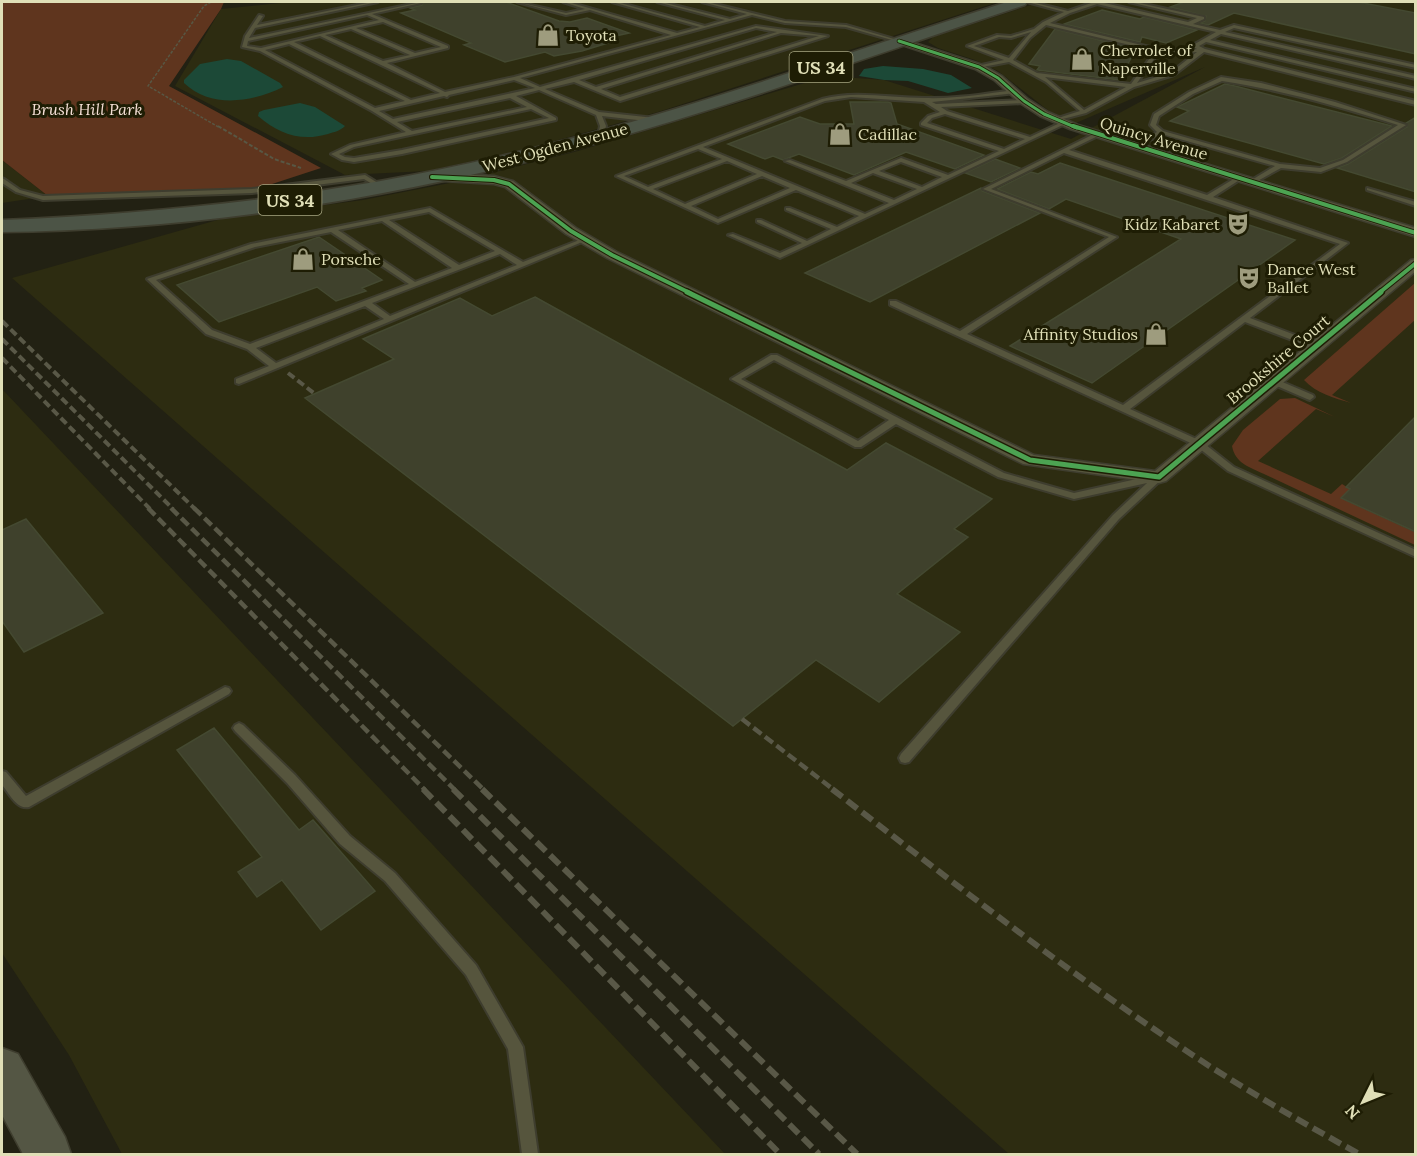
<svg xmlns="http://www.w3.org/2000/svg" width="1417" height="1156" font-family="Lora,serif">
  <rect width="100%" height="100%" fill="#222113"/>
  <path fill="#2d2c11" d="M290,2H998L658,112L523,150L428,171L345,175L175,86L221,9Z
    M1040,2H1415V1154H1009L12,278L221,219L363,200L460,181L578,151L828,76L884,80L1071,139L1205,67L1076,123L1049,111L998,71L975,60L938,48L928,42L933,37Z
    M2,160L48,196L2,203Z
    M2,389L725,1154H122L69,1055L2,953Z"/>
  <path fill="#5f351e" d="M2,2H224L221,9L169,86L321,168L269,185L252,188L48,196L2,160Z
    M1415,283V320L1332,395L1351,403C1334,398 1316,393 1304,380Z
    M1295,398L1335,417L1316,409L1258,461L1331,494L1342,484L1350,489L1341,498L1415,532V545L1264,474C1249,467 1235,463 1232,446L1243,430L1280,399Z"/>
  <path fill="#1c4937" d="M227,59L241,61L280,83L283,87C253,102 211,109 184,83V80L200,64Z
    M883,66L923,69L951,75L972,88L948,93L908,81L884,80L859,76L864,69Z
    M300,103L315,107L345,126C340,131 334,132 328,134C301,142 279,134 258,116L259,112L264,110Z"/>
  <path fill="#3f412c" stroke="#444931" stroke-width="1.5" d="M423,2H506L559,21L570,22L587,18L629,33L611,37L618,40L582,51L554,56L545,52L505,62L464,45L471,43L401,13L415,10L410,8L422,5Z
    M1184,2H1358L1416,13V54L1234,13L1208,25L1200,23L1205,21L1206,16L1170,7Z
    M1102,10L1140,19L1144,17L1197,30L1166,43L1142,37L1140,42L1064,24Z
    M1055,29L1136,49L1119,80L1037,70L1040,66L1029,64Z
    M1225,84L1235,86L1392,126L1342,158L1324,164L1170,121L1189,111L1177,107Z
    M850,102H888L891,103L897,124L984,155L955,169L906,152L854,175L799,154L783,160L773,156L765,159L728,144L800,117L820,124H854Z
    M1416,117V192L1337,168L1348,164L1407,127L1406,123Z
    M995,159L1020,168L991,182L965,173Z
    M1060,163L1295,240L1092,383L1010,346L1181,239L1066,199L1049,209L997,189L1031,172L1038,174Z
    M981,188L982,191L1040,213L870,302L805,273Z
    M319,237L382,280L362,288L366,291L336,301L317,287L219,322L177,285Z
    M535,297L847,470L886,443L992,499L954,529L968,537L897,594L960,632L879,702L816,660L733,726L305,398L394,359L363,339L460,298L492,316Z
    M1416,416V532L1341,498L1350,489L1346,487Z
    M26,519L103,613L24,652L2,621V530Z
    M214,728L299,830L313,820L375,891L321,930L282,880L257,897L238,872L262,857L177,750Z"/>
  <g fill="none" stroke-linecap="round" stroke-linejoin="round">
    <g stroke="#3e3d2e" stroke-width="4">
      <path id="lane" d="M372,2H378L255,28L249,38L421,2V3L372,14L448,46V48L387,63L445,92L514,77L671,35L590,10L566,15L517,2L566,13L585,9L563,2H568L677,33L700,27L612,2H617L705,26L725,20L657,2H662L730,19L747,14L702,2H707L785,21L846,25L901,41L899,42L846,27L785,23L752,15L520,78L540,87L756,26L828,36L620,101L574,82L545,89L599,112L655,118L658,120L655,122L602,116L606,126L603,137L598,136L600,126L596,115L539,90L516,96L556,118V120L402,154L354,162L342,160L331,154L350,145L406,132L372,111L260,51L242,47L245,36L259,15L263,16L257,25ZM367,15L379,20L261,48L247,46L248,41ZM383,22L441,47L415,53L356,28ZM756,28L777,32L596,87L579,80ZM351,29L410,55L383,61L325,35ZM781,33L819,36L620,97L601,89ZM320,36L440,93L411,100L294,42ZM289,44L405,101L375,108L265,50ZM514,80L535,88L393,119L379,111L444,96L447,97L449,95ZM510,98L527,107L412,131L397,122ZM531,109L549,118L402,150L354,158L345,157L339,154L354,147Z
        M1027,2H1032L1068,11L1094,2H1100L1188,22L1197,18L1129,2H1135L1204,17V19L1193,24L1220,30L1234,25L1416,65V68L1234,28L1225,32L1416,76V79L1221,34L1210,40L1416,89V92L1206,42L1199,46L1205,49L1416,101V105L1204,52L1174,75L1134,87L1086,113L1055,121V119L1080,111L1046,82L1009,62L977,68V66L1004,60L967,46L997,35L1011,36L1034,29L1043,22L1064,12ZM1097,4L1216,32L1193,45V47L1197,49L1186,51L1158,49L1050,23L1070,13ZM1046,25L1155,51L1131,84L1037,73L1013,60L1030,38ZM1031,32L1009,58L974,46L999,37L1011,38ZM1159,52L1186,53L1197,52L1170,73L1137,83ZM1045,77L1126,87L1084,110Z
        M1221,77L1261,83L1335,102L1406,125L1347,162L1321,172L1281,168L1252,184L1250,183V181L1275,166L1162,134L1137,147H1133V145L1157,132L1150,125L1154,114L1189,92ZM1222,81C1282,90 1340,107 1398,125L1343,160L1320,168L1280,164L1163,131L1156,125L1159,116L1193,94Z
        M1014,90L1016,93L932,102L936,104L1026,100V102L1024,103L941,107L947,111L1030,137L1062,122L1067,123L780,258L728,235L733,234L780,253L802,243L757,222V220H761L807,241L831,229L786,210V208H790L837,227L859,216L796,190L718,223L616,176L822,99C856,90 890,98 925,98C955,99 984,94 1014,90ZM851,97L924,102L940,112L928,116L921,123V125L999,151L948,175L901,158L846,181L790,160L785,161L889,203L865,214L703,147L825,101ZM945,114L1025,139L1004,149L927,123L932,118ZM698,149L722,159L648,187L624,176ZM727,161L757,174L685,204L653,189ZM901,162L942,177L922,187L879,171ZM873,173L917,189L894,200L851,183ZM762,176L790,188L718,219L691,206Z
        M1098,132L1101,134L1100,135L1069,150L1207,195L1237,177H1241V179L1213,197L1348,243L1250,318L1319,344V348H1313L1245,322L1130,409L1201,441L1234,467L1416,550V557L1228,471L1195,445L890,305V301H896L960,331L1109,237L983,189ZM1064,153L1340,244L1123,405L967,334L1117,237L991,189Z
        M365,175L381,185V187H377L364,179L252,193L43,200L16,192L2,183V178L4,179L20,190L43,196L252,189Z
        M1367,188L1416,202V206L1367,190Z
        M430,208L523,262L582,239L587,240L239,384L236,383V379L269,366L247,349L206,334L147,279L251,244ZM429,212L495,251L459,265L389,220ZM382,221L452,268L415,282L338,230ZM331,232L409,284L250,344L212,330L156,280L255,247ZM500,254L517,265L390,316L372,303ZM365,306L384,319L276,363L256,348Z
        M771,355H777L1004,473L1074,493L1159,474L1164,477L1119,519L909,762L905,763L901,762L899,758L901,754L1113,515L1147,483L1074,499L998,477L896,424L861,447H855L731,379ZM774,360L889,420L858,441L741,379Z
        M1273,378L1313,395L1314,397L1310,400L1307,399L1270,383L1269,381Z
        M225,687L229,688L231,691L229,694L29,807C17,810 9,793 2,785V771L6,772L26,796Z
        M239,723L243,725L295,775L350,836L395,873L476,965L523,1047L538,1154H522L508,1049L466,975L385,881L340,844L287,783L235,731L233,728L235,725Z"/>
    </g>
    <g stroke="#3e3d2e" stroke-width="3">
      <path id="street" d="M896,39H902L983,65L1002,76L1028,99L1048,112L1078,125L1416,228V237L1070,129L1040,116L1020,103L994,80L975,69L896,43Z
        M432,173L494,176L513,181L576,228L617,252L1034,455L1155,471L1411,260L1416,259V271L1166,481L1159,483L1023,464L607,258L566,234L505,187L494,184L428,180L426,177Z"/>
    </g>
    <g stroke="#3e3d2e" stroke-width="3">
      <path id="secondary" d="M2,1048L18,1054L65,1137L71,1154H23L2,1115Z"/>
    </g>
    <g stroke="#3e3d2e" stroke-width="3">
      <path id="primary" d="M1007,2H1027L1025,5C876,54 728,108 576,149C390,199 195,230 2,232V220C170,213 337,195 501,156C673,116 839,55 1007,2Z"/>
    </g>
    <path stroke="#585744" stroke-width="1.5" stroke-dasharray="3 1.5" stroke-linecap="butt" d="M95,2H128
      M211,2L204,6L148,86L220,128"/>
    <path stroke="#585744" stroke-width="2" stroke-dasharray="4 2" stroke-linecap="butt" d="M218,126L274,159L301,168"/>
    <use href="#lane" fill="#56553d" fill-rule="evenodd"/>
    <use href="#street" fill="#56553d" fill-rule="evenodd"/>
    <use href="#secondary" fill="#545644" fill-rule="evenodd"/>
    <use href="#primary" fill="#4c5446" fill-rule="evenodd"/>
    <path stroke="#595847" stroke-width="4" stroke-dasharray="8 4" stroke-linecap="butt" d="M2,321L195,509
      M2,339L173,509
      M2,358L150,509
      M288,373L315,394"/>
    <path stroke="#595847" stroke-width="4.5" stroke-dasharray="10 4.5" stroke-linecap="butt" d="M148,508L425,790
      M171,508L455,790
      M194,508L484,790
      M742,719L834,790"/>
    <path stroke="#595847" stroke-width="6" stroke-dasharray="13 6" stroke-linecap="butt" d="M423,789L780,1154
      M453,789L819,1154
      M482,789L857,1154
      M832,789C950,880 1067,972 1191,1054C1245,1090 1302,1122 1359,1154"/>
    <g stroke="#1e1d04" stroke-width="4.5">
      <path id="cycleway-far2" d="M899,41L979,67L998,78L1024,101L1044,114L1077,128"/>
    </g>
    <g stroke="#1e1d04" stroke-width="6">
      <path id="cycleway-far1" d="M1073,126L1416,233
        M432,177L494,180L509,184L571,231L612,255L690,293
        M1379,293L1416,263"/>
    </g>
    <g stroke="#1e1d04" stroke-width="8">
      <path id="cycleway" d="M687,292L1030,460L1159,477L1381,292"/>
    </g>
    <use href="#cycleway-far2" stroke="#4ca352" stroke-width="3"/>
    <use href="#cycleway-far1" stroke="#4ca352" stroke-width="4"/>
    <use href="#cycleway" stroke="#4ca352" stroke-width="5"/>
  </g>
  <defs>
    <g id="shop-bare" transform="scale(1.8)"><path d="M-5-2.5h2.3a2.7 3.5 0 0 1 5.4 0H5L5.5 6h-11ZM-1.5-2.5h3a1.5 2.3 0 0 0-3 0Z" fill="#9e9c7e" stroke="#1e1d04" stroke-width="2.5" paint-order="stroke"/></g>
    <g id="theatre-bare" transform="scale(1.8)"><path d="M-5-5.5Q0-4 5-5.5V0Q5 5 0 6Q-5 5-5 0ZM-3.3-2.5H-1v1.5H-3.3ZM1-2.5H3.3v1.5H1ZM-2.8 1Q0 5.5 2.8 1Z" fill="#9e9c7e" stroke="#1e1d04" stroke-width="2.5" paint-order="stroke"/></g>
  </defs>
  <g fill-rule="evenodd">
    <use href="#shop-bare" x="548" y="35"/>
    <use href="#shop-bare" x="1082" y="59"/>
    <use href="#shop-bare" x="840" y="134"/>
    <use href="#theatre-bare" x="1238" y="224"/>
    <use href="#shop-bare" x="303" y="259"/>
    <use href="#theatre-bare" x="1249" y="278"/>
    <use href="#shop-bare" x="1156" y="334"/>
  </g>
  <g text-anchor="middle" dominant-baseline="central" stroke-width="6" stroke-linejoin="round" paint-order="stroke">
    <g font-size="16" fill="#e0dfb7" stroke="#1e1d04" text-anchor="start">
      <text x="566" y="35">Toyota</text>
      <text x="1100" y="50">Chevrolet of<tspan x="1100" dy="18">Naperville</tspan></text>
      <text x="858" y="134">Cadillac</text>
      <text x="1220" y="224" text-anchor="end">Kidz Kabaret</text>
      <text x="321" y="259">Porsche</text>
      <text x="1267" y="269">Dance West<tspan x="1267" dy="18">Ballet</tspan></text>
      <text x="1138" y="334" text-anchor="end">Affinity Studios</text>
    </g>
    <g font-size="16" font-style="italic" fill="#f4dfd5" stroke="#1e1d04">
      <text x="87" y="109">Brush Hill Park</text>
    </g>
    <g font-size="16" fill="#e0dfb7" stroke="#1e1d04">
      <text transform="translate(1154 138) rotate(17)">Quincy Avenue</text>
      <text transform="translate(555 147) rotate(-15)">West Ogden Avenue</text>
      <text transform="translate(1278 359) rotate(-40)">Brookshire Court</text>
    </g>
    <g fill="#1e1d04" stroke="#a6a581" stroke-width="1.5">
      <rect x="789.5" y="52" width="63" height="30" rx="4.5"/>
      <rect x="258.5" y="185" width="63" height="30" rx="4.5"/>
    </g>
    <g font-size="18" font-weight="bold" fill="#e0dfb7">
      <text x="821" y="67">US 34</text>
      <text x="290" y="200">US 34</text>
    </g>
  </g>
  <rect width="1417" height="1156" fill="none" stroke="#e0dfb7" stroke-width="6"/>
  <g transform="translate(1363 1102) rotate(227)" stroke="#1e1d04" stroke-width="4.5" paint-order="stroke">
  <path d="M0-4.5L10 22L0 15L-10 22Z" fill="#e0dfb7"/>
  <text y="-9" font-size="16" font-weight="bold" text-anchor="middle" fill="#e0dfb7">N</text>
  </g>
</svg>
